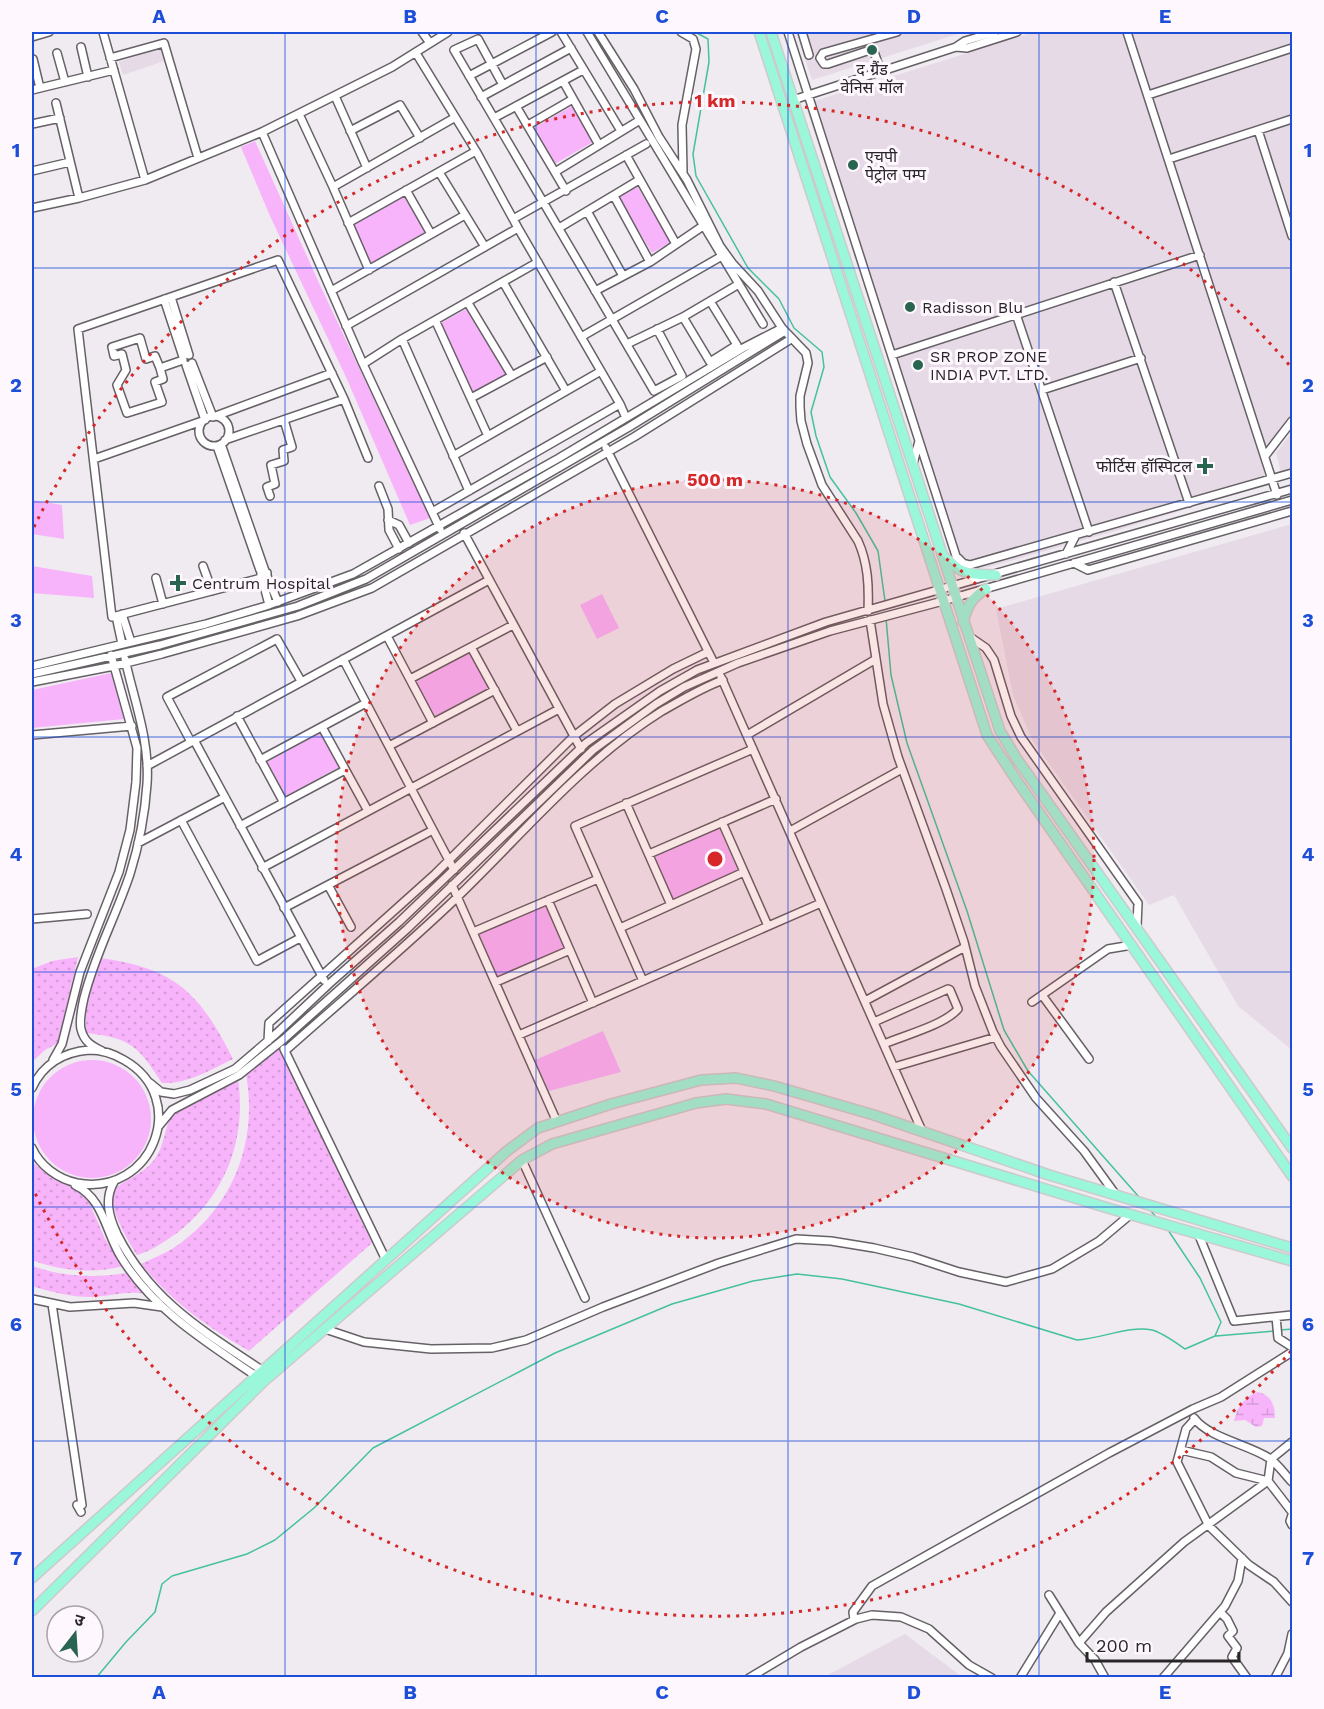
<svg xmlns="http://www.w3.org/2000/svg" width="1324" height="1709" font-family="'Work Sans','Noto Sans Devanagari',sans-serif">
  <defs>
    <pattern id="grass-dots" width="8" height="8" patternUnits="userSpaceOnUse" patternTransform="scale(1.5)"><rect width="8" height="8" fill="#f7b4fa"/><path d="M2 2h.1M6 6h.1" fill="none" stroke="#d49bd6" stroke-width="1.8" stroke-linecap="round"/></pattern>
    <pattern id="wetland-marsh" width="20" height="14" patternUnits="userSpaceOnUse" patternTransform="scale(1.5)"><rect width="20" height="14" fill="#f7b4fa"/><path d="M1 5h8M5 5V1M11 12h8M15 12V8" fill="none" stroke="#d49bd6"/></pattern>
  </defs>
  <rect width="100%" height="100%" fill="#f0eaf1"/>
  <path fill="#e6dae6" d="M796,32H964L812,80Z
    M1034,32H1292V413L1260,454L1267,484L1115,531L989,567L972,569L959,565L951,554L805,104Z
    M163,47L167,60L123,75L119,62Z
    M1292,432V478L1283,481L1276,453Z
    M1292,524V1050L1238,1006L1174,895L1149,905L1033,741L1013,695L996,609Z
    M905,1634L962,1677H824Z"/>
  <path fill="url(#grass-dots)" d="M78,957L58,1043L45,1050L32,1062V969L52,961Z
    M100,958C175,968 200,993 233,1059C210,1070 188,1084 162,1083C138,1046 131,1038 86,1033V1006Z
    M279,1047L372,1243L249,1351C206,1326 172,1302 141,1264C153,1258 167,1253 178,1245C234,1205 258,1141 246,1074Z
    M238,1079C247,1140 225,1196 177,1233C164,1242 151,1251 137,1255C129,1242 102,1199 117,1187C130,1177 143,1174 154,1160C165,1146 164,1127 173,1112Z
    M32,1162L53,1179L85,1193L105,1239L123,1266C94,1274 60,1271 32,1260Z
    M32,1266C63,1277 95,1278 127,1273L147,1294C126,1290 112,1296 91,1297C71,1297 51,1292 32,1286Z"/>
  <path fill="url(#wetland-marsh)" d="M1258,1392C1271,1395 1275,1405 1275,1418H1264L1262,1426L1256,1427L1245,1420L1234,1421C1237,1407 1245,1396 1258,1392Z"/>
  <path fill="#f7b4fa" d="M572,106L593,142L553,165L532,129Z
    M255,141L319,283L430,518L410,525L346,377L270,216L241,147Z
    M637,186L671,242L652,253L618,197Z
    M404,196L426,234L371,263L353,224Z
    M468,308L507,374L472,395L439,324Z
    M32,500L62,505L64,539L32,534Z
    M32,566L92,576L94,598L32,593Z
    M602,594L619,628L597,639L580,605Z
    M469,653L488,688L435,716L416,682Z
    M111,673L124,719L32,728V690Z
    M320,733L339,767L286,796L267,762Z
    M719,828L738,871L673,899L655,856Z
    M546,905L565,948L498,977L479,933Z
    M603,1031L621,1072L549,1091L535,1060Z
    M33 1119a59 59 0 1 1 118 0a59 59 0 1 1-118 0Z"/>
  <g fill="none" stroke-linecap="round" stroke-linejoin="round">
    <path stroke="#45c299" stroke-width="1.5" d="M695,32L708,39L709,62L693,154L696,176L748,268L779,299L794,328L822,352L824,367L811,412L816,436L830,477L856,513L878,551L885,601
      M886,618L891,675L907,743L967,911L1004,1030L1028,1071L1139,1197
      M1150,1210L1157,1218
      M1281,1330L1292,1329
      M1216,1336L1274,1331
      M96,1678L126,1642L155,1612L162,1584L172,1576L247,1554L275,1540L314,1508L373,1448L555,1353L672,1304L753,1281L797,1274L842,1279L959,1304L1077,1340C1100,1339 1130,1325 1152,1330C1163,1333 1175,1342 1185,1349L1215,1336L1221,1322L1200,1278L1168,1230"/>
    <g stroke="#666166" stroke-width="10">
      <path id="minor" d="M103,32L145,180
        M422,32L430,43
        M561,32L621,131
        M587,32L763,324
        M598,32L634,89L659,137L687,180L720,246L733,264L758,291L782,328L806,353L808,363L800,396V407L801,421L807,444L822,485L858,541C868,563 869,586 868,611
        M681,32L693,39L696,49L682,125L683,171
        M788,32L956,556L963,563L970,565L1292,473
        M802,32L809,55
        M1127,32L1277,495
        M32,37L49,32
        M81,47L88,77
        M956,47L967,48L1017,32
        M57,53L65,82
        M416,53L476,151L518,228L620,404L626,418
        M110,58L164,43L198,158
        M33,59L40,88
        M881,72L873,49L828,64H824L820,58L823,53L897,32
        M469,76L552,32
        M563,81L599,145
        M503,85L478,39L454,50L654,391L682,376L657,329
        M32,90L114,70
        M1148,95L1292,48
        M335,96L367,168
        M481,97L571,48
        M793,100L956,47L965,41L995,32
        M56,103L79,198
        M516,106L566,191
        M299,114L333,187L369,270
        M494,118L583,70
        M32,124L60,118
        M528,125L573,99
        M1258,130L1292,236
        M350,131L400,105L420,138
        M262,132L363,364L440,529
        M626,155L676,244
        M1169,159L1292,119
        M32,171L70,162
        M439,172L485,247
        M555,172L640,120
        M333,187L454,118
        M406,190L431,234
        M614,196L650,262
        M32,208L79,198L145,180L262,132L392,67L448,32
        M587,211L623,276
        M513,219L646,144
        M348,223L476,151
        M559,228L639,180
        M503,282L566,391
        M1114,282L1189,503
        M331,291L465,215
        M595,291L650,262L703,226
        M171,297L189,355
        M164,299L183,357
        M468,303L512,376
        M1016,314L1089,532
        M683,317L710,362L737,345L710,301
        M436,322L488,436
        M346,326L518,228
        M581,337L722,256
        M402,339L469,491
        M627,344L683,317L739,284
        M892,355L1200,255
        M192,363L213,417L332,373
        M363,364L402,339L538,262
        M160,368L163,379L155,382L162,402L127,413L117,385L126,370L122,354L114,356L112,347L140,338L146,359L155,356L160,368L183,360
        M1042,390L1141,358
        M471,398L547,357
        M199 431a15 15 0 1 1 30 0a15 15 0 1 1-30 0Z
        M225,440L344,399
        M221,444L265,571
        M217,446L260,570
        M606,448L714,663
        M453,456L601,371
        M1265,456L1292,421
        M94,459L205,420L186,365
        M913,464L919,441
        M379,486L388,509L389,530L399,549
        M270,496L267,487L275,484L271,465L284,461L283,450L292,447L284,420
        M432,512L620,404
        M388,520L399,525L409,543
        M464,533L581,749
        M1066,554L1076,535
        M1074,563L1088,570L1292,511
        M203,566L212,591
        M267,576L278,602
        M156,578L163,604
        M261,578V572L267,573V576L264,579L261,578L112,617L78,329L278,260L344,399L368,458
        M262,578L269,605
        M122,614L131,642
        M116,616L122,644
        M870,620L883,704L898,757L946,889L964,942L975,986L993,1032L1001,1047L1036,1098L1084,1151L1116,1195
        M387,636L433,723
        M970,637L986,648L994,660L1011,716L1021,737L1138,903L1137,926
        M471,647L517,731
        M343,659L454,870
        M32,666L206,624L266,606L353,574L559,458L743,348L782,328
        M32,674L160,645L298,606L366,579L629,427L785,331
        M721,677L922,1131
        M410,679L513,625
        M32,682L114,666L162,654L297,616L372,588L634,437L791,339
        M237,716L284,803
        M322,727L368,811
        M32,735L132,726
        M747,735L876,659
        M194,740L324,980
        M191,742L167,697L277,639L301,681
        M389,746L495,690
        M260,760L366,703
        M147,766L489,580
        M626,803L671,905
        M181,820L257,961L300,938
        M722,822L768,926
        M240,826L345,770
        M790,831L902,769
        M138,843L225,797
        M649,854L776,799
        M262,868L559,709
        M328,885L351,927
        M452,885L557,1122
        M548,900L593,1003
        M284,908L433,830
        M32,919L87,914
        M620,928L744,872
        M473,932L598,879
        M643,981L575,826L753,749
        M496,982L570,950
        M1042,995L1089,1059
        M865,1001L965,947
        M1032,1002L1108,949L1132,945
        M874,1022L948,989L950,990L958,1009C944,1025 905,1035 884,1044
        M519,1035L821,903
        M268,1041L269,1023L435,874L574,736L615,704L673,669L708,652
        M284,1049L386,1260
        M102,1051C92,1046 84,1042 81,1029C79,1020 82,1007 84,998C95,954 116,916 130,874C139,845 145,814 147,784C150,741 134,700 125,659
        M285,1051C339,1003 395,956 448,906C518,840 579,763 662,711C682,700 701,688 723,680
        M53,1060L62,1044L80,972L119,872L130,830L136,782L137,748L111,655
        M894,1067L996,1037
        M150,1083L161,1092L174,1094L190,1090L235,1069L277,1033L329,984L399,922L586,743L660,691L697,670L826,622L1292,489
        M32,1088C43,1064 64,1052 89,1050C102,1050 114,1054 124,1060C191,1098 153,1197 77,1183C58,1179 40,1166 32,1148
        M158,1127L172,1110L239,1075L284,1039L407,929L593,750L656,704L684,687L738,663L830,631L943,601L1292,500
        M522,1160L585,1298
        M114,1182C104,1199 109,1217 117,1234C151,1302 205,1332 266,1373
        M75,1185C104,1199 105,1231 121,1257C154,1311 208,1343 259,1378
        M1198,1233L1234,1321L1292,1315
        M32,1299L70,1307L134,1303L162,1307
        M52,1304L82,1505H77L81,1512
        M1276,1317L1278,1338L1292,1347
        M325,1329L364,1342L431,1349L492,1348L526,1340L603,1307L719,1263L796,1239L831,1241L874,1248L913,1257L959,1272L1006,1282L1052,1269L1099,1241L1131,1214
        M1194,1418C1209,1438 1247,1444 1269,1458C1278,1464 1285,1475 1292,1482
        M1195,1419L1186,1429L1177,1462L1209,1526L1249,1565L1274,1582L1292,1602
        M1181,1450L1211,1457L1236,1473L1268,1481L1292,1512
        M1292,1515L1290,1521L1292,1525
        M1049,1595L1079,1643L1095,1660L1105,1678
        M1220,1612L1227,1619L1233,1631L1228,1636L1237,1648L1232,1657L1247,1678
        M854,1620L853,1612L872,1586L1109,1453L1193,1409L1221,1397L1292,1352
        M1079,1643L1106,1612L1184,1542L1268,1481L1271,1459L1292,1442
        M749,1678L801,1647L856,1619L872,1615L901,1617L929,1629L969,1665L992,1678
        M1020,1678L1060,1613
        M1163,1678L1225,1606L1238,1581L1242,1558
        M1275,1678L1288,1653L1292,1634"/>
    </g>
    <g stroke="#cccbcc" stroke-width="12">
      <path id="major" d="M759,32L987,735L1015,778L1292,1176
        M771,32L1000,731L1017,759L1292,1148
        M942,555C963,576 968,574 996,575
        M963,622C968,606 971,598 986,589
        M32,1578L507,1151L538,1128L611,1104L701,1080L736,1078L774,1086L874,1115L1049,1175L1292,1248
        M32,1611L264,1381L522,1160L552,1144L696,1103L726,1099L766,1104L1108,1208L1292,1261"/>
    </g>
    <use href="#minor" stroke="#fff" stroke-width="7"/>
    <use href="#major" stroke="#9af7d9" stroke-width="9"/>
  </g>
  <path fill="none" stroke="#1d4ed8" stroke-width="1.5" stroke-opacity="0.55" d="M285,32V1678M536,32V1678M788,32V1678M1039,32V1678M32,268H1292M32,502H1292M32,737H1292M32,972H1292M32,1207H1292M32,1441H1292"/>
  <circle cx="715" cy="859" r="379" fill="#d62828" fill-opacity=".12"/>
  <g fill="none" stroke="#d62828" stroke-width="3" stroke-dasharray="3 6">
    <circle cx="715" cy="859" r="379"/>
    <path d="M1291 1351A758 758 0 0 1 34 1191M34 527A758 758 0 0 1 1291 367"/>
  </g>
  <g fill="#28644f" stroke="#fef7fe" stroke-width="2">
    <circle cx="872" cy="50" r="6"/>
    <circle cx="853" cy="165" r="6"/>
    <circle cx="910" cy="307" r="6"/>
    <circle cx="918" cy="365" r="6"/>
    <path d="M1202 457h6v6h6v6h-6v6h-6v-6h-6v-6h6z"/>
    <path d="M175 574h6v6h6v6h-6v6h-6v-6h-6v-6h6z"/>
  </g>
  <g text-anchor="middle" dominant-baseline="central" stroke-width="6" stroke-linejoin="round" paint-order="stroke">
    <g font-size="16" fill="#292629" stroke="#fef7fe" text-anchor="start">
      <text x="872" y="69" text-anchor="middle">द ग्रैंड<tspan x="872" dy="18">वेनिस मॉल</tspan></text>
      <text x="865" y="156">एचपी<tspan x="865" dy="18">पेट्रोल पम्प</tspan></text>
      <text x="922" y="307">Radisson Blu</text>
      <text x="930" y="356">SR PROP ZONE<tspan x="930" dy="18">INDIA PVT. LTD.</tspan></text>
      <text x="1192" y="466" text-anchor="end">फोर्टिस हॉस्पिटल</text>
      <text x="192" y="583">Centrum Hospital</text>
    </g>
  </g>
  <circle cx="715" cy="859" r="9" fill="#d62828" stroke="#fef7fe" stroke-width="3"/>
  <g font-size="18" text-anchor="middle" font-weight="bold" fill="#d62828" stroke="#fef7fe" stroke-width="6" stroke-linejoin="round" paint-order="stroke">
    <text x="715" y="107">1 km</text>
    <text x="715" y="486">500 m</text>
  </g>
  <rect width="1324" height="1709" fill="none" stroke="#fef7fe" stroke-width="66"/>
  <g transform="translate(75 1634) rotate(17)"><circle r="28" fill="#fef7fe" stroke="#a9a3a9" stroke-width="1.5"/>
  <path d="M0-4.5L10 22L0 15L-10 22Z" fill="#28644f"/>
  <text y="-9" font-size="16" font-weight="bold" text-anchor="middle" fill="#292629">उ</text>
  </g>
  <path d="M1087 1652v9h152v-9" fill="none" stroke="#292629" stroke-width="3"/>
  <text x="1096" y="1652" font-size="18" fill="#292629" stroke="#fef7fe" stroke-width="4.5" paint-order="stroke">200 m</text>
  <rect x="33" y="33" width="1258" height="1643" fill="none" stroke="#1d4ed8" stroke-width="2"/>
  <g font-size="20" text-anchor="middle" font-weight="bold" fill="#1d4ed8">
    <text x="159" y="23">A</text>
    <text x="410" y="23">B</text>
    <text x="662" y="23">C</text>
    <text x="914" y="23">D</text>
    <text x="1165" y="23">E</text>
    <text x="16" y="157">1</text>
    <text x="1308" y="157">1</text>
    <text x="16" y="392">2</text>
    <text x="1308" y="392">2</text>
    <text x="16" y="627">3</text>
    <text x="1308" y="627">3</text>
    <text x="16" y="861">4</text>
    <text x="1308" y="861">4</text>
    <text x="16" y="1096">5</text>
    <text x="1308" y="1096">5</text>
    <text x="16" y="1331">6</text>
    <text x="1308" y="1331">6</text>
    <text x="16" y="1565">7</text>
    <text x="1308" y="1565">7</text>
    <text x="159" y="1699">A</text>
    <text x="410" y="1699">B</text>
    <text x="662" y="1699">C</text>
    <text x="914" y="1699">D</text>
    <text x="1165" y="1699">E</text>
  </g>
</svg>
